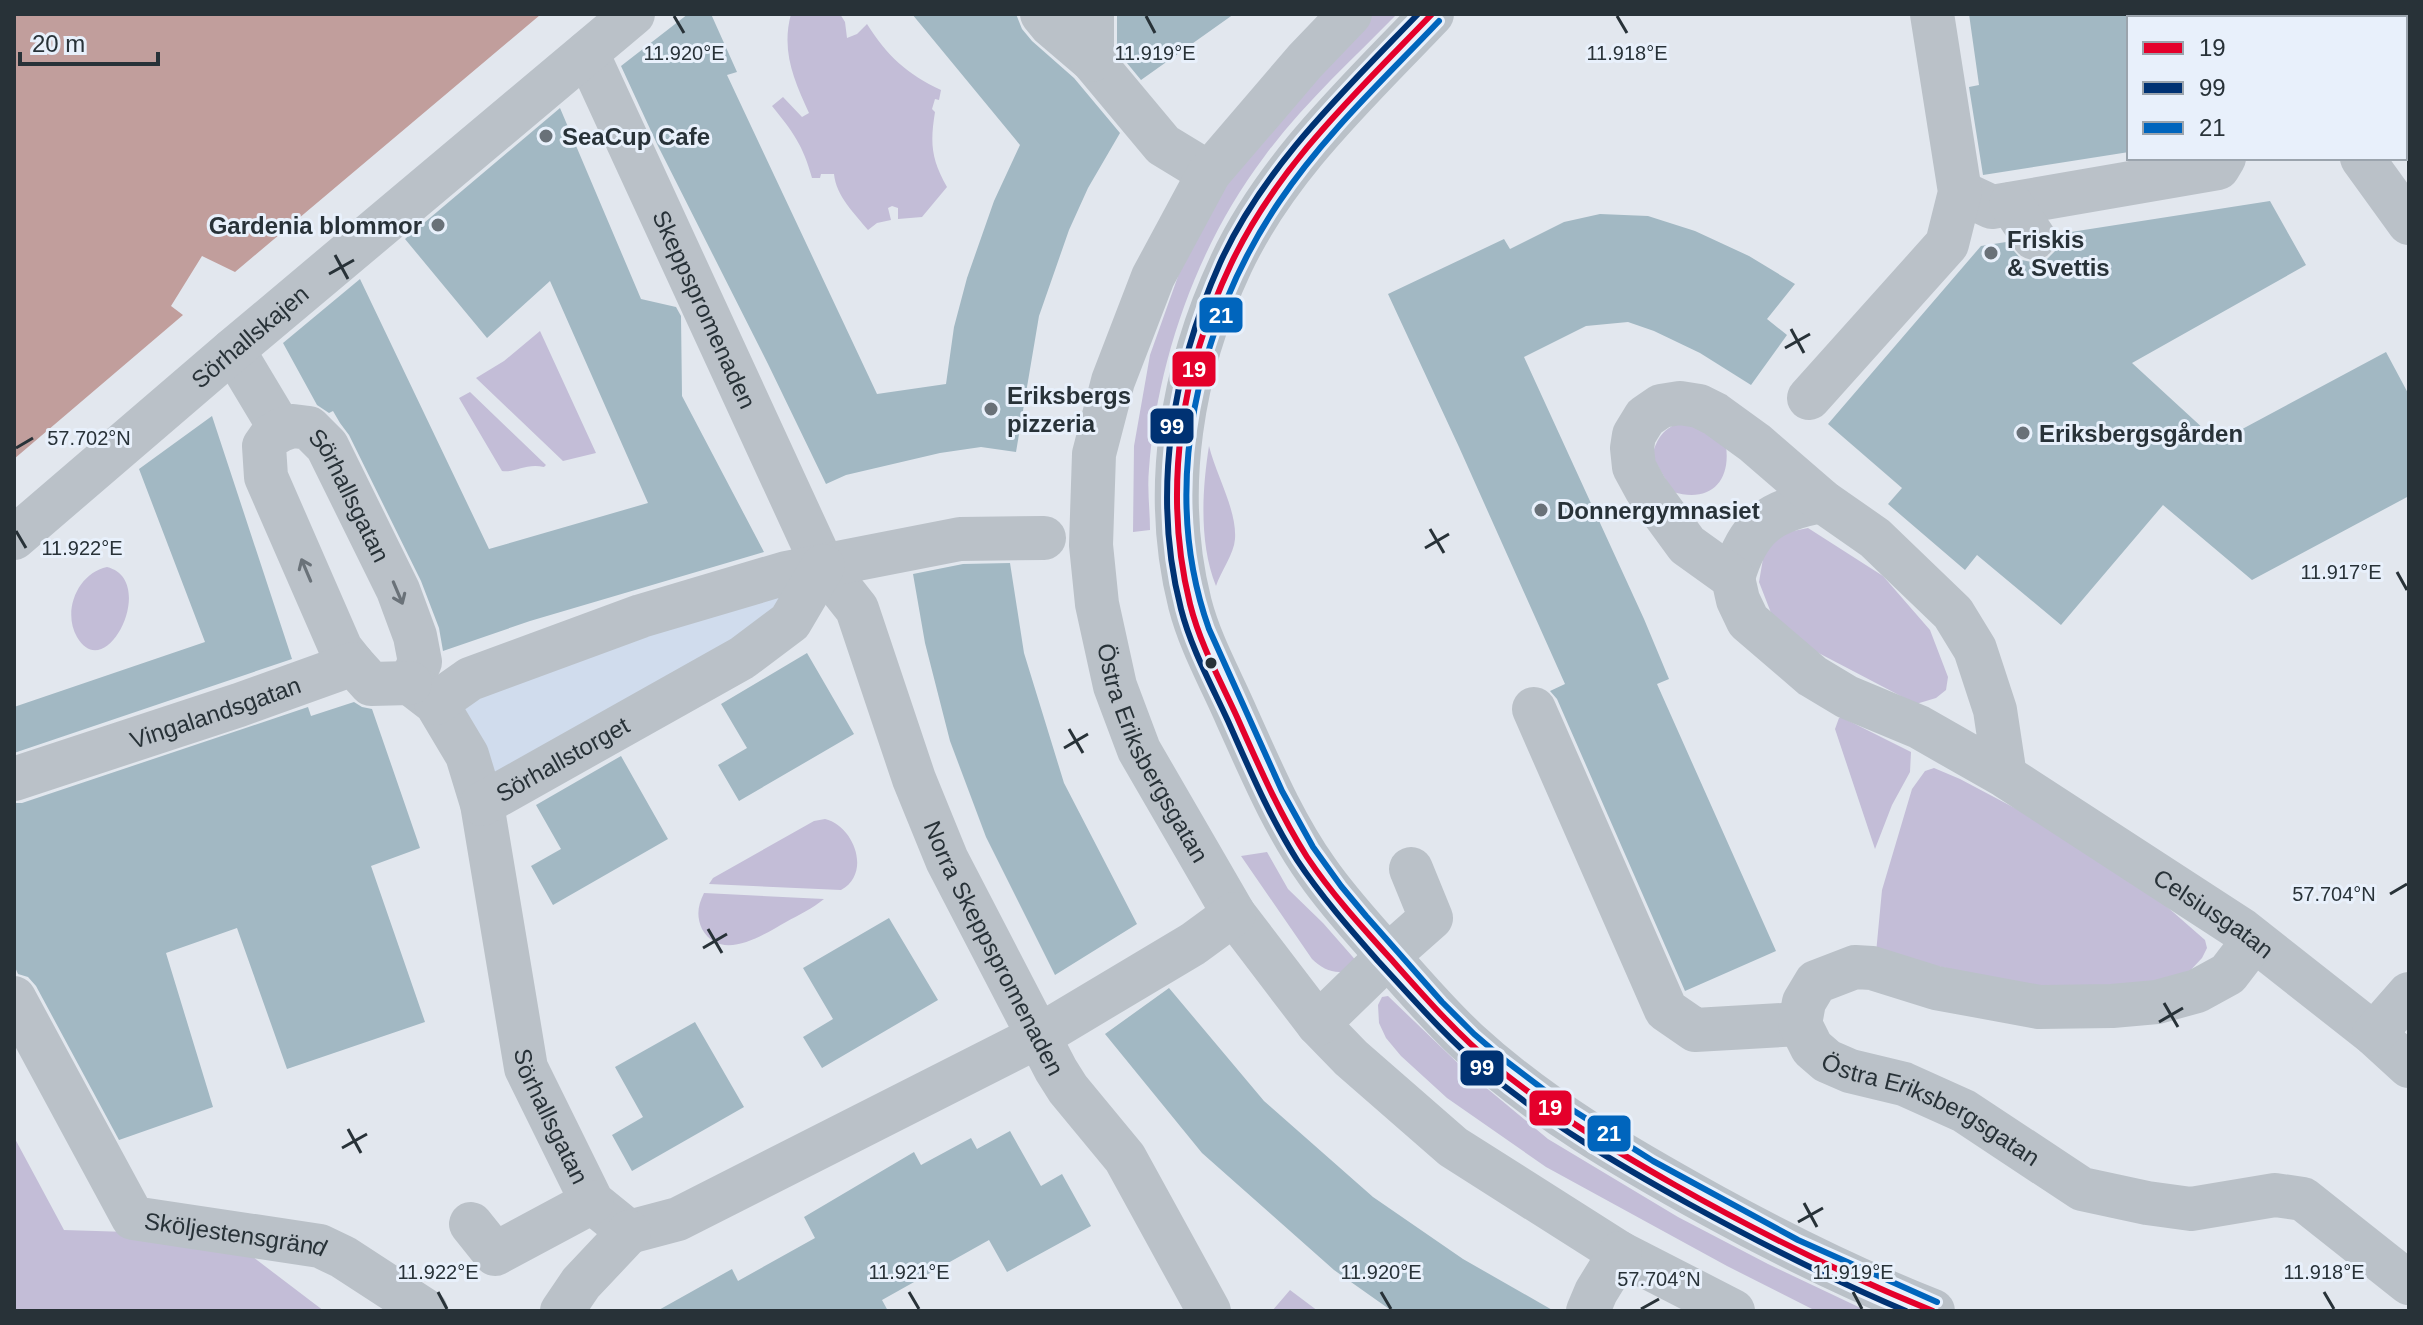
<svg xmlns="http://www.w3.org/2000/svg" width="2423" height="1325" font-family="Arial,sans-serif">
  <rect width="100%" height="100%" fill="#e2e7ee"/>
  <path fill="#c3bdd7" d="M791,14H840L845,22L847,38L857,34L867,24C887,56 907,74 941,90L939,100L935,99L932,109L935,112C930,143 931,159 947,187L922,217L898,219V208L892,206L888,208L891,220L877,223L868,230C855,214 836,196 834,174H821L820,178H812C803,145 793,132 772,106L783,97L802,117L809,113C794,80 781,51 791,14Z
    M1369,14H1397C1352,60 1302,105 1264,157C1198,244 1157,360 1149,469C1147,489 1150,510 1150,530L1133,532L1134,446L1150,355L1182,265L1238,164Z
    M540,331L596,453L563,461L476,378L504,361Z
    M470,392L546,465L544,467C525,463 516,473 502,471L459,398Z
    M1693,420L1726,446C1731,483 1709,503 1673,492L1652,456C1658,433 1669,423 1693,420Z
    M1209,446C1216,475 1237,510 1235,539C1234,554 1221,571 1216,586C1199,544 1202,490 1209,446Z
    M1808,528L1883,576L1930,630L1948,677L1946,690L1936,698L1916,704L1788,637L1773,618L1759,582L1765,547L1779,534Z
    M107,567C159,580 106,687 77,637C62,611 78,573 107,567Z
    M1839,718H1843L1911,752L1910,772L1892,805L1875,849L1835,729Z
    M1934,768L1960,779L2060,832L2133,877L2205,940L2207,948L2202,958L2187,974L2086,998L1876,953L1882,890L1912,789L1925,771Z
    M825,819C854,826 872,873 841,890L709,884L713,878L814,821Z
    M1267,852L1288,889L1323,923L1359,964C1343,978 1325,972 1312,959L1241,856Z
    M704,893L824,899C813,908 799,915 786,922C763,935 721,963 702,929C696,916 698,905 704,893Z
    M1388,996L1466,1071L1548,1139L1678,1217L1768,1264L1867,1311H1816L1727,1266L1546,1167L1447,1098L1401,1056L1386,1038L1379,1023L1378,1005L1382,997Z
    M14,1137L64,1230L224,1235L324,1311H14Z
    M1290,1290L1318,1311H1272Z"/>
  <path fill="#d0dced" d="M786,573L790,622L482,804L436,703Z"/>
  <path fill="#c19e9c" d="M14,14H539L540,15L235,272L202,256L171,306L183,315L14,459Z"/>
  <path fill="#a2b8c3" d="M688,14H711L737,72L727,75L877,394L946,384L954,327L967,278L994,201L1020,145L912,14H1016L1022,29L1032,41L1074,78L1120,133L1088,188L1069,230L1039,316L1016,452L981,447L940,453L846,475L826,484L768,364L657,144L621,66Z
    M1117,14H1234L1141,80L1117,51Z
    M1969,14H2129V152L1983,175L1969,87L1979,85Z
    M560,108L641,299L676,307L681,316L682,396L764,552L530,621L443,651L439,628L421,581L349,435L340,423L333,411L329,413L317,405L283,343L360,279L489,549L648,503L550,281L487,338L405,239Z
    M2270,201L2306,265L2132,363L2218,442L2386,352L2409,395V496L2252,580L2163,505L2061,625L1977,555L1965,570L1888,504L1902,488L1828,424L1981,246L2006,242L2022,260L2037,263L2047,259L2056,250L2058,234Z
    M1600,214L1648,216L1695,231L1749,256L1795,284L1767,319L1787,335L1751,385L1700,353L1654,331L1628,322L1586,326L1524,357L1644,619L1669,679L1657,684L1776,951L1685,991L1557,699L1550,691L1565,684L1459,447L1388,294L1504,239L1510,249L1564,222Z
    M212,416L292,659L14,753V707L205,642L139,469Z
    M1010,563L1024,653L1064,783L1137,924L1055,975L986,837L950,741L925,643L913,574L963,564Z
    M807,653L854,734L739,801L718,765L747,748L721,704Z
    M354,702L362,707L372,709L420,848L371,866L425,1022L287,1069L237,928L166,953L213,1107L119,1140L36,986L28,977L18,974L14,965V803H22L308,707L311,716Z
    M621,756L668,839L553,905L531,866L561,849L536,805Z
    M889,918L938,1000L822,1068L803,1037L833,1019L803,968Z
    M1169,988L1264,1101L1373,1197L1463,1259L1554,1311H1392L1334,1270L1202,1153L1105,1034Z
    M695,1022L744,1107L632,1171L612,1135L643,1117L615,1067Z
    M1010,1131L1041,1186L1062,1174L1091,1226L1007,1272L989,1240L882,1300L888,1311H657L732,1269L738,1281L815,1238L804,1217L914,1152L921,1165L971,1138L977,1149Z"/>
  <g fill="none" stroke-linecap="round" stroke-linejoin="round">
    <g stroke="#bac1c8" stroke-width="44">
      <path d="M1042,14L1051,25L1092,60L1163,145L1209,173"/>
      <path id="s1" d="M1350,14L1305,61L1209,173L1153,277L1113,381L1094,454L1091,545L1097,604L1115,686L1139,750L1234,914L1318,1024L1351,1058L1453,1147L1620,1253L1733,1311"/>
      <path d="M1432,14C1358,92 1277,166 1231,264C1182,369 1161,490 1190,604C1200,643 1221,680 1237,717C1261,770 1283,823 1317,871C1337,900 1361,926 1384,952C1411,982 1437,1013 1467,1041C1541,1109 1626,1158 1713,1206C1784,1245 1857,1281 1933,1311"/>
      <path d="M2296,14L2297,18"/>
      <path id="s2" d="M587,53L823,566L857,609L914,779L947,860L1056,1070L1068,1089L1125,1158L1209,1311"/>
      <path d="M1092,60V14"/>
      <path d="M2362,158L2409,223"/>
      <path d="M1960,192L1992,207L2218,168L2224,158"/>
      <path d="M2011,204L2034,238"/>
      <path d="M233,350L281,430"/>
      <path d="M1809,398L1947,244L1960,192L1932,14"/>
      <path id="s3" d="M14,538L233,350L633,14"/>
      <path d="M1733,578C1748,525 1770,511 1822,501"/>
      <path id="s4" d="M353,664L341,649L266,477L264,446L271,436L281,430L293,426L309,428L327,446L398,590L415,636L420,662L410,683"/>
      <path id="s5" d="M410,683L436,703L467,755L482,804L526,1068L592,1202L629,1232"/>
      <path d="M436,703L470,679L641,616L786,573L960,539L1044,538"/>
      <path d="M1534,709L1666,1010L1695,1030L1800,1024"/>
      <path id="s6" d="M2005,776L1995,710L1975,649L1953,613L1875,538L1822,501L1755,443L1715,414L1699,406L1680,403L1661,406L1645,417L1634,435L1632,448L1634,467L1646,489L1687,545L1733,578L1738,600L1748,621L1812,676L1847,697L1919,727L2005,776L2242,930L2374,1034L2409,1066"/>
      <path id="s7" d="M14,779L239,705L353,664L371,684L410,683"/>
      <path id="s8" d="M482,804L742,658L790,622L823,566"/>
      <path id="s9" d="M2254,940L2228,974L2197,991L2157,1002L2112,1006L2039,1007L1936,988L1872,968L1855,967L1816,982L1804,1002L1800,1024L1812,1048L1827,1061L1850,1071L1904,1084L1964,1111L2082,1189L2147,1203L2191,1209L2275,1195L2303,1199L2409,1283"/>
      <path id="s10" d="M14,998L133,1218L320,1246L343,1257L426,1311"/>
      <path d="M1318,1024L1388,956L1431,918L1411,869"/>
      <path d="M2374,1034L2409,994"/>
      <path d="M471,1224L495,1254L592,1202"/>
      <path d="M629,1232L678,1219L1039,1036L1193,944L1234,914"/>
      <path d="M562,1311L581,1283L629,1232"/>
      <path d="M1588,1311L1596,1292L1620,1253"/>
    </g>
    <g stroke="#e8f0fb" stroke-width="12">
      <path id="bus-1" d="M1432,14C1358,91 1277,166 1231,264C1181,369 1162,491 1190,604C1200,644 1220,680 1237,717C1258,764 1279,813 1307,857C1331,893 1361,926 1390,958C1423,995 1455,1032 1493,1064C1549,1111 1612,1149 1675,1185C1758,1232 1844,1275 1933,1311"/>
    </g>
    <g stroke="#e8f0fb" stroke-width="12">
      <path id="bus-2" d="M1418,14C1345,90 1264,166 1220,263C1172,371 1151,493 1181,609C1191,648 1211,684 1228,721C1249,768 1269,816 1297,860C1321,896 1349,928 1378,961C1413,999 1447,1038 1487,1072C1549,1124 1619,1165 1689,1204C1760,1243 1832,1280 1906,1311"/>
    </g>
    <g stroke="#e8f0fb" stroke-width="12">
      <path id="bus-3" d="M1439,21C1384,79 1324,135 1279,202C1197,323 1159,489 1209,629L1282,791L1313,847L1341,886L1366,916L1442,1002L1474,1034L1502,1058L1560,1102L1653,1161L1798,1240L1937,1302"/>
    </g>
    <use href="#bus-1" stroke="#e4002b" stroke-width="6"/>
    <use href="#bus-2" stroke="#003273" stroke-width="6"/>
    <use href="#bus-3" stroke="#0065bd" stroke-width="6"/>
  </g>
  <defs><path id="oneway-shaft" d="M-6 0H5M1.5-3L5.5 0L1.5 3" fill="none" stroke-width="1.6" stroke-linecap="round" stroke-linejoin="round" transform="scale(2)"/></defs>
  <g stroke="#6a7279">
    <use href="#oneway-shaft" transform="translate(306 570) rotate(-113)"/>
    <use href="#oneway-shaft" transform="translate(398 593) rotate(67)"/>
  </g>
  <path fill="none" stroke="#283238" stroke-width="3" d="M674,16L684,33M1146,16L1155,33M1617,16L1627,33M335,255L348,279M329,274L354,260M1791,329L1804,353M1785,348L1810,334M16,448L33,438M1430,529L1444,553M16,531L26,548M1425,548L1449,534M2397,572L2407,590M1069,729L1083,753M1064,748L1088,734M2390,894L2407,884M708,929L722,953M703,948L727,934M2164,1003L2178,1027M2159,1022L2183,1008M348,1129L361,1153M342,1148L367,1134M1804,1203L1817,1227M1798,1222L1823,1208M438,1292L447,1309M909,1292L919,1309M1381,1292L1391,1309M1853,1292L1862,1309M2324,1292L2334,1309M1641,1309L1659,1299"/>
  <g fill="#697178" stroke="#e8f0fb" stroke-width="3">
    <circle cx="546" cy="136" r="8"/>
    <circle cx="438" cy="225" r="8"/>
    <circle cx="1991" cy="253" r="8"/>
    <circle cx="991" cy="409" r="8"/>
    <circle cx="2023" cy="433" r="8"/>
    <circle cx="1541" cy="510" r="8"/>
  </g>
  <circle fill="#283238" stroke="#e8f0fb" stroke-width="3" cx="1211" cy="663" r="7"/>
  <g text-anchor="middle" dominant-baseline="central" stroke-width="6" stroke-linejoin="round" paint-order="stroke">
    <g font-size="24" font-weight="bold" fill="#283238" stroke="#e8f0fb" text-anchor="start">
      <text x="562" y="136">SeaCup Cafe</text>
      <text x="422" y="225" text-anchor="end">Gardenia blommor</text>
      <text x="2007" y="239">Friskis<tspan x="2007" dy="28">&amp; Svettis</tspan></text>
      <text x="1007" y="395">Eriksbergs<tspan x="1007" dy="28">pizzeria</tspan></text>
      <text x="2039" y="433">Eriksbergsgården</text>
      <text x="1557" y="510">Donnergymnasiet</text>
    </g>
    <g font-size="24" fill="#283238" stroke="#e8f0fb">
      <text stroke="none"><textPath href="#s2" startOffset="282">Skeppspromenaden</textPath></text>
      <text stroke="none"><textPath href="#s3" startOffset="310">Sörhallskajen</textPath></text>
      <text stroke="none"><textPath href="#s4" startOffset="370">Sörhallsgatan</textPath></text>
      <text stroke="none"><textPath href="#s7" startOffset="212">Vingalandsgatan</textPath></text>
      <text stroke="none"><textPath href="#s1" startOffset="828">Östra Eriksbergsgatan</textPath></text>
      <text stroke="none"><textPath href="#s8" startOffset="92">Sörhallstorget</textPath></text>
      <text stroke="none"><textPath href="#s6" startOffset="1362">Celsiusgatan</textPath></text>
      <text stroke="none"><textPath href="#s2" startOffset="986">Norra Skeppspromenaden</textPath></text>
      <text stroke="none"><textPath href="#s9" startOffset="676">Östra Eriksbergsgatan</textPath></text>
      <text stroke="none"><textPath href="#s5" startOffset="466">Sörhallsgatan</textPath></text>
      <text stroke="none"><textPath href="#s10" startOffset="354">Sköljestensgränd</textPath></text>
    </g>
  </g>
  <g font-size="20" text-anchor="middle" fill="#283238" stroke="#e8f0fb" stroke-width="6" stroke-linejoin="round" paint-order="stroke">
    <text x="684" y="60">11.920°E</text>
    <text x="1155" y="60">11.919°E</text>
    <text x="1627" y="60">11.918°E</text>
    <text x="89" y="445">57.702°N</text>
    <text x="82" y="555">11.922°E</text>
    <text x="2341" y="579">11.917°E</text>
    <text x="2334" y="901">57.704°N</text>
    <text x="438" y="1279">11.922°E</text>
    <text x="909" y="1279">11.921°E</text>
    <text x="1381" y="1279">11.920°E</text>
    <text x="1853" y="1279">11.919°E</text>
    <text x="2324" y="1279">11.918°E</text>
    <text x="1659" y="1286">57.704°N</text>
  </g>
  <g stroke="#e8f0fb" stroke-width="3">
    <rect x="1198" y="296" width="46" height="38" rx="8" fill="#0065bd"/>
    <rect x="1171" y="350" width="46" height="38" rx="8" fill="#e4002b"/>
    <rect x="1149" y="407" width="46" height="38" rx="8" fill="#003273"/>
    <rect x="1459" y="1049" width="46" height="38" rx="8" fill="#003273"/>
    <rect x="1528" y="1089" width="45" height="38" rx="8" fill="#e4002b"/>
    <rect x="1586" y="1114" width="46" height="39" rx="8" fill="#0065bd"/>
  </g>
  <g font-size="22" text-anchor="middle" font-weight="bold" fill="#fff">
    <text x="1221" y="323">21</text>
    <text x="1194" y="377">19</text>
    <text x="1172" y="434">99</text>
    <text x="1482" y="1075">99</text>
    <text x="1550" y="1115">19</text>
    <text x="1609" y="1141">21</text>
  </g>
  <rect width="2423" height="1325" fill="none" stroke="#283238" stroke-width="32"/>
  <rect x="2127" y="16" width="280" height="144" fill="#e8f0fb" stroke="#9ba4ad" stroke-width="2"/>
  <rect x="2143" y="42" width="40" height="12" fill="#e4002b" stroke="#9ba4ad" stroke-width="2"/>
  <text x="2199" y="56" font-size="24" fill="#283238">19</text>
  <rect x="2143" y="82" width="40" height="12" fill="#003273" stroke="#9ba4ad" stroke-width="2"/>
  <text x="2199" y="96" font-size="24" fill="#283238">99</text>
  <rect x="2143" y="122" width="40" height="12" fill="#0065bd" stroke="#9ba4ad" stroke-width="2"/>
  <text x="2199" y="136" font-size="24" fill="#283238">21</text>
  <path d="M20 52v12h138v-12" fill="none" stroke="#283238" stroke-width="4"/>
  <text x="32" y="52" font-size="24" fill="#283238" stroke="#e8f0fb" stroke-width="6" paint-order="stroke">20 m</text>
</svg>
